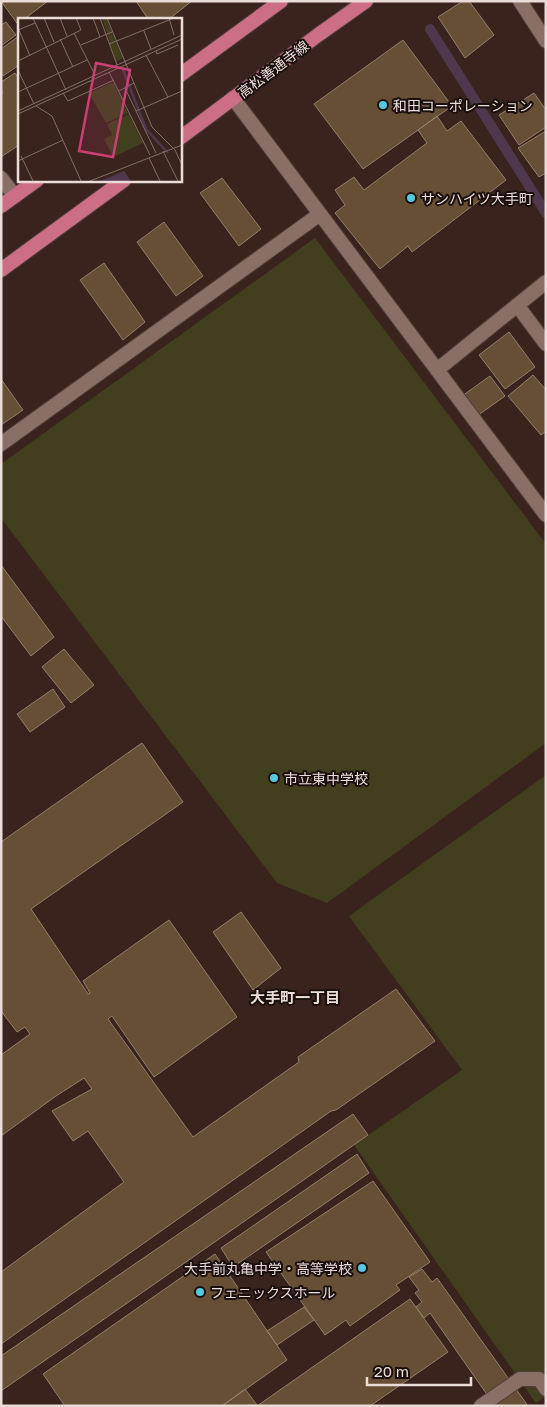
<svg xmlns="http://www.w3.org/2000/svg" width="547" height="1407" font-family="'Golos Text','Noto Sans JP',sans-serif">
  <rect width="100%" height="100%" fill="#3a231d"/>
  <path fill="#413f1e" d="M315,238L546,544V743L327,903L277,883L1,518V464Z
    M546,775V1396L536,1403L354,1145L462,1070L349,916Z"/>
  <g fill="none" stroke-linecap="round" stroke-linejoin="round">
    <path stroke="#4f374e" stroke-width="10" d="M430,29L546,213"/>
  </g>
  <path fill="#664f34" stroke="#91806b" d="M1,1H48L27,17L28,19H19V26Z
    M136,1H192L169,19H148Z
    M463,1H469L494,35L465,58L438,17Z
    M6,22L16,35L1,46V25Z
    M19,36V65L3,76L1,73V49Z
    M403,40L452,106L363,169L314,104Z
    M15,73L19,79V145L1,157V94L3,93L1,90V82Z
    M534,93L546,110V127L519,145L499,115Z
    M437,116L447,131L461,121L506,180L412,252L408,246L380,269L335,213L345,205L335,190L354,177L364,190L427,143L418,130Z
    M546,131V173L539,177L518,148Z
    M222,178L261,229L239,246L200,193Z
    M164,222L203,276L176,296L137,242Z
    M104,263L145,322L123,340L80,280Z
    M509,332L535,367L505,389L479,355Z
    M533,375L546,390V431L541,435L508,396Z
    M490,376L505,396L477,416L462,396Z
    M1,379L23,410L1,425Z
    M1,565L54,637L31,656L1,616Z
    M64,649L94,685L71,703L42,667Z
    M53,689L65,707L30,732L17,714Z
    M142,743L183,802L31,909L88,994L90,993L83,981L169,920L237,1017L154,1077L112,1016L108,1019L193,1137L299,1062L298,1057L396,989L435,1041L336,1110L331,1111L1,1344V1272L124,1182L88,1131L73,1141L52,1111L92,1089L84,1078L56,1096L1,1136V1055L30,1034L25,1027L17,1032L1,1011V842Z
    M241,912L281,968L253,990L213,932Z
    M353,1114L368,1135L1,1391V1356Z
    M357,1154L369,1173L233,1267L221,1248Z
    M373,1181L430,1262L396,1285L400,1290L350,1326L346,1320L325,1335L266,1252Z
    M215,1254L287,1360L222,1406H65L43,1374Z
    M422,1269L432,1282L437,1278L528,1406H495L430,1313L424,1318L416,1307L422,1302L415,1293L419,1290L409,1277Z
    M410,1299L448,1352L370,1406H257Z
    M304,1307L314,1320L277,1345L267,1331Z
    M245,1389L257,1405L222,1406Z"/>
  <g fill="none" stroke-linecap="round" stroke-linejoin="round">
    <g stroke="#513e39" stroke-width="16">
      <path id="service" d="M481,1406L520,1379H539L546,1389"/>
    </g>
    <g stroke="#513e39" stroke-width="16">
      <path id="minor" d="M233,98L546,515
        M1,178L15,196
        M517,305L546,344
        M437,370L546,282
        M1,444L320,214"/>
    </g>
    <g stroke="#513e39" stroke-width="16">
      <path id="tertiary" d="M520,1L546,41"/>
    </g>
    <g stroke="#513e39" stroke-width="16">
      <path id="primary" d="M180,75L281,1
        M180,138L318,35L366,1
        M1,206L37,180
        M1,270L124,180"/>
    </g>
    <use href="#service" stroke="#8a6f67" stroke-width="14"/>
    <use href="#minor" stroke="#8a6f67" stroke-width="14"/>
    <use href="#tertiary" stroke="#8a6f67" stroke-width="14"/>
    <use href="#primary" stroke="#cb6e86" stroke-width="14"/>
  </g>
  <g fill="#55cade" stroke="#1a0f0d" stroke-width="2">
    <circle cx="383" cy="105" r="5"/>
    <circle cx="411" cy="198" r="5"/>
    <circle cx="274" cy="778" r="5"/>
    <circle cx="362" cy="1268" r="5"/>
    <circle cx="200" cy="1292" r="5"/>
  </g>
  <g text-anchor="middle" dominant-baseline="central" stroke-width="4" stroke-linejoin="round" paint-order="stroke">
    <g font-size="14" fill="#ecdcd7" stroke="#1a0f0d">
      <text transform="translate(273 69) rotate(-37)">高松善通寺線</text>
    </g>
    <g font-size="14" fill="#ecdcd7" stroke="#1a0f0d" text-anchor="start">
      <text x="393" y="105">和田コーポレーション</text>
      <text x="421" y="198">サンハイツ大手町</text>
      <text x="284" y="778">市立東中学校</text>
      <text x="352" y="1268" text-anchor="end">大手前丸亀中学・高等学校</text>
      <text x="210" y="1292">フェニックスホール</text>
    </g>
    <g font-size="15" font-weight="bold" fill="#ecdcd7" stroke="#1a0f0d">
      <text x="295" y="997">大手町一丁目</text>
    </g>
  </g>
  <g transform="translate(18 18)">
    <rect width="164" height="164" fill="#3a231d"/>
    <path d="M84,0H88L105,40L98,44ZM95,64L110,95L88,105L71,75ZM111,96L125,125L95,139L86,121L94,117L89,106Z" fill="#413f1e"/>
    <path d="M106,153L113,163H82Z" fill="#4f374e"/>
    <path fill="none" stroke="#4f374e" stroke-width="2.5" d="M105,52L128,111L150,135"/>
    <path fill="none" stroke="#816d67" stroke-width="1" d="M15,0L48,72M26,0L36,24M42,0L49,18M75,0L82,19M82,0L99,47M89,0L134,109L157,132L164,147M151,0L156,17M0,12L17,5M1,12L12,38M126,13L133,31M56,15L77,57M42,21L55,49M91,26L156,0M63,27L94,14M138,33L139,36L160,27M128,37L150,79M0,43L63,12L58,0M0,52L16,86M91,54L132,137M107,70L138,135M101,73L116,65M0,74L69,42M45,75L50,83L96,62M18,88L34,98L63,163M0,93L164,17M118,93L164,73M0,96L164,21M145,133L160,163M3,138L15,163M131,140L142,163M0,143L45,122M72,163L164,127"/>
    <path fill="#ca3f74" fill-opacity="0.15" stroke="#ca3f74" stroke-width="2.5" d="M78,45L112,52L95,139L61,133Z"/>
    <rect width="164" height="164" fill="none" stroke="#ecdcd7" stroke-width="2.5"/>
  </g>
  <rect width="547" height="1407" fill="none" stroke="#ecdcd7" stroke-width="5"/>
  <path d="M367 1377v8h104v-8" fill="none" stroke="#ecdcd7" stroke-width="2.5"/>
  <text x="374" y="1377" font-size="15" fill="#ecdcd7" stroke="#1a0f0d" stroke-width="4" paint-order="stroke">20 m</text>
</svg>
